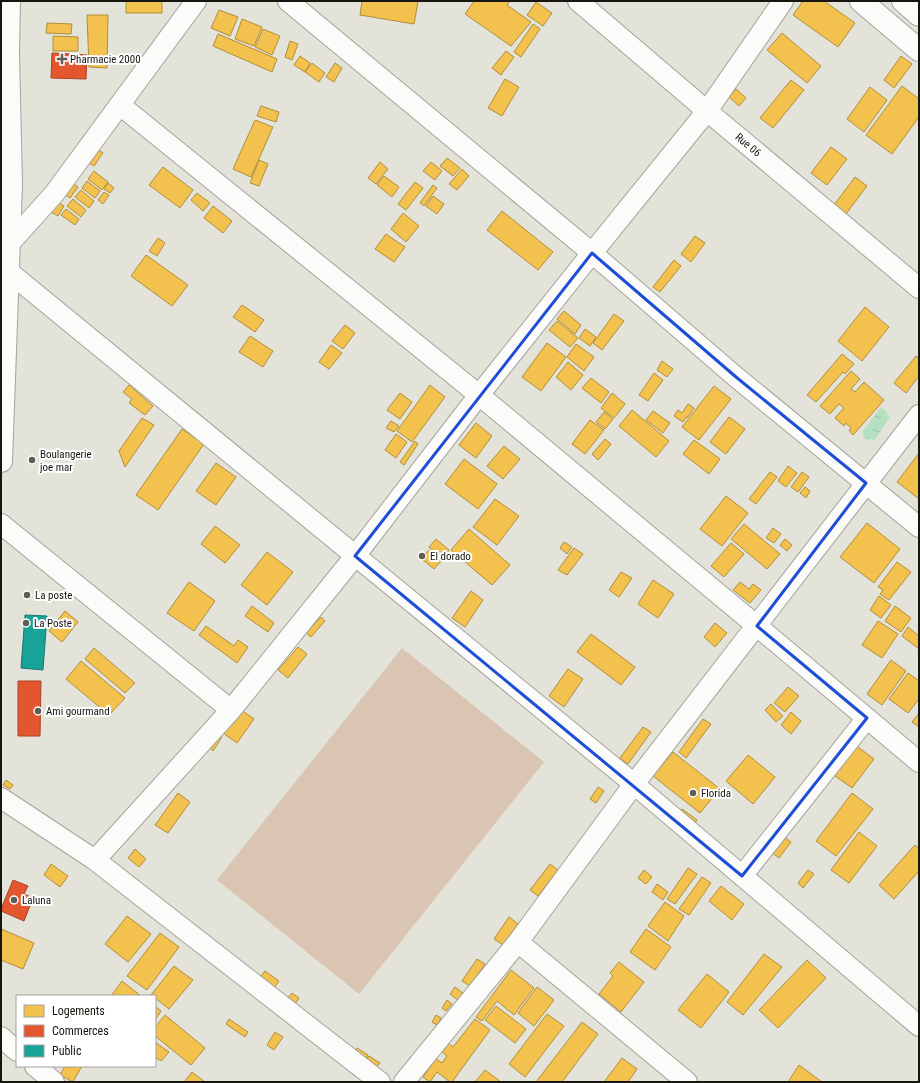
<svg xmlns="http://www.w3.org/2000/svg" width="920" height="1083" font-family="'Roboto Condensed',sans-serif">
  <defs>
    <pattern id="water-ripples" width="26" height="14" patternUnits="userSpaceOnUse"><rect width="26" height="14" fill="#b6e1c0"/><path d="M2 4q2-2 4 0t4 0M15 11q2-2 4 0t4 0" fill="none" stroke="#9cc0a4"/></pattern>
  </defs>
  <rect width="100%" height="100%" fill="#e4e3d9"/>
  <path fill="#dac5b2" d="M402,648L544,762L359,994L217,880Z"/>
  <path fill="url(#water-ripples)" d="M881,407L888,413L887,415L890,417L874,441L871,439L868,440L863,437V431Z"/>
  <path fill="#f2c14e" stroke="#b08e3b" d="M126,1H162V13H126Z
    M362,1H410L418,2L414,24L360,15Z
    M474,1H510L507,5L531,22L511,46L465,14Z
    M803,1H824L855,23L838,47L793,15Z
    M536,2L552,13L543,26L527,15Z
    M219,10L238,17L230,36L211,28Z
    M87,15H108L107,68L89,67Z
    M242,19L262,27L254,46L235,39Z
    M47,23L72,24L71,34L46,33Z
    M533,24L540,29L521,57L514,52Z
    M263,29L280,36L272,55L255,47Z
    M782,33L821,66L807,83L767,50Z
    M218,34L277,59L272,72L213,46Z
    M53,36L78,37V51H53Z
    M290,41L298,44L292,60L285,57Z
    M506,51L514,57L501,75L492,68Z
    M300,56L310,63L305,72L294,65Z
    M901,56L912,64L894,88L884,80Z
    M312,63L325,73L319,82L305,72Z
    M335,63L342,68L334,82L326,77Z
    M505,79L519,87L502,116L488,108Z
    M791,80L804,90L773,128L760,118Z
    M902,86L919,99V117L892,154L866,135Z
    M870,87L887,100L864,132L847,119Z
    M736,89L746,98L739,106L729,97Z
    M261,106L279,112L276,122L257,116Z
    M255,120L273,127L251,177L233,169Z
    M831,147L847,159L827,185L811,173Z
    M96,148L103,153L94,166L86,161Z
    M447,158L460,168L453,176L440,166Z
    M259,160L268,164L259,186L250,183Z
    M380,162L388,169L376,184L368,178Z
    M431,162L442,171L435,180L423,171Z
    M163,167L193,190L180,208L149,185Z
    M462,169L469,176L457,190L449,184Z
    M94,171L108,182L102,190L88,179Z
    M384,176L399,187L392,197L377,185Z
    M855,177L867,186L846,214L834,205Z
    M87,181L100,191L95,198L82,188Z
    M71,182L78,187L70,198L63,193Z
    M415,182L423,188L406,210L398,204Z
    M108,183L114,188L110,193L104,189Z
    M433,185L437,188L424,206L420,203Z
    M81,190L94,201L89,208L75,197Z
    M104,192L109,195L103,204L98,200Z
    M197,193L210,203L203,211L191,200Z
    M433,196L444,204L437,214L426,206Z
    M73,199L86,210L81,217L67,206Z
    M57,202L64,206L58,216L51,212Z
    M213,206L232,221L223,233L204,218Z
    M66,209L79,219L75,225L61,215Z
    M502,211L553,252L538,270L487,230Z
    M403,213L419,226L406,242L391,229Z
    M386,234L405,247L394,262L375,249Z
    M695,236L705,243L691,262L681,254Z
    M158,238L165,243L157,256L149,251Z
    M146,255L188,285L172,306L131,276Z
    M674,260L681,266L660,292L653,287Z
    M242,305L264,320L255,332L233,317Z
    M865,307L889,327L862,361L838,341Z
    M564,311L581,325L575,334L557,319Z
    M614,314L624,321L602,350L593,343Z
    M557,321L578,338L570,347L549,330Z
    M345,325L355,333L343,349L332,341Z
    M585,329L596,337L590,346L579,338Z
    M250,336L273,351L263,367L239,352Z
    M547,343L566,357L541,391L522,377Z
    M576,344L594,357L584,371L567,357Z
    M331,345L342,353L329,369L319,362Z
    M842,354L854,364L845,374L843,372L816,402L807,395Z
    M916,356L919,358V376L906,393L894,383Z
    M662,361L673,369L667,377L657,370Z
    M568,362L583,375L571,390L556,377Z
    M851,371L860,379L851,389L855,392L864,382L884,400L853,435L849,430L851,428L846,423L844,426L835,418L844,408L839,404L830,414L820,406Z
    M654,373L663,380L648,401L639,395Z
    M591,378L609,392L601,403L582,388Z
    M129,385L153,406L145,415L129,403L132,399L123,392Z
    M430,385L445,397L412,442L397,431Z
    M714,386L731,399L699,440L682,427Z
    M400,393L412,402L400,419L387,410Z
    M612,393L625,404L614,418L601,408Z
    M688,404L694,408L687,418L686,417L683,422L674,416L678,410L682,413Z
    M632,410L669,441L656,457L619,426Z
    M653,411L670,423L663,433L646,420Z
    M604,412L613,419L605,429L596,422Z
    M729,417L745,429L726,454L710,442Z
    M142,418L154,425L125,467L119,451Z
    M590,420L604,430L585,454L572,444Z
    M391,421L399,426L394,432L386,428Z
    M476,423L492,436L476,458L459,445Z
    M182,429L204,444L158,510L136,495Z
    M396,434L407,442L396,458L385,450Z
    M605,439L611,444L598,460L592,454Z
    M694,440L720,459L709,474L683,454Z
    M415,441L418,444L404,465L400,462Z
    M504,446L520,459L503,479L487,466Z
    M919,453V499L897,482Z
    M464,459L497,484L478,509L445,484Z
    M216,463L236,477L216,505L196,491Z
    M788,466L797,473L786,487L778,481Z
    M770,472L777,477L756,504L749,499Z
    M802,472L809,477L798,492L791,487Z
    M805,487L810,491L806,498L800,493Z
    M726,496L748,513L722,546L700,529Z
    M495,499L519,516L497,545L473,527Z
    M867,523L900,549L874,583L840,557Z
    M744,524L780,554L767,569L731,539Z
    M215,526L240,545L225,563L201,544Z
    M773,528L781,534L774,543L766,538Z
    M469,529L510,565L492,585L451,550Z
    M436,539L449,550L443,559L429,547Z
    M785,539L792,545L787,551L780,545Z
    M564,542L572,547L567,554L560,548Z
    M731,543L744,554L724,577L711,566Z
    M574,548L583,554L567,575L558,570Z
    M429,550L442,560L434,569L422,559Z
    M267,552L293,572L267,605L241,585Z
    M897,562L911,572L889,600L880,594L883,590L878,587Z
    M621,572L632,578L619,597L609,590Z
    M653,580L674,594L658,618L638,604Z
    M189,582L215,601L194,631L167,613Z
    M740,582L749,589L753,584L761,590L750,603L733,590Z
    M471,591L483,600L465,627L452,618Z
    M879,596L891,605L881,618L870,610Z
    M252,606L274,623L268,632L245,616Z
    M895,606L911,618L901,632L885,621Z
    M65,611L78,622L62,642L49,631Z
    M321,617L325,621L311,637L306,633Z
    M878,621L898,634L882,658L862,645Z
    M715,623L727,633L715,647L704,637Z
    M206,626L234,646L238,640L248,647L237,663L199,635Z
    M908,627L919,636V649L902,636Z
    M591,634L635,667L621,685L577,652Z
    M298,647L307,654L288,678L278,670Z
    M94,648L135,683L125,693L85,659Z
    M891,660L906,671L882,705L867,694Z
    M81,661L125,698L109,715L66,679Z
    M568,669L583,679L564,707L549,696Z
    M908,673L919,681V699L908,713L889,699Z
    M788,687L799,696L785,712L774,703Z
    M771,704L783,716L776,722L765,710Z
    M240,709L254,719L237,743L223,733Z
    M791,712L801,721L791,734L781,725Z
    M919,713V727L912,722Z
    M703,719L711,724L686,758L679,752Z
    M643,727L651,732L628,764L620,758Z
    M218,734L222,737L213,751L209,747Z
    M854,744L874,759L852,788L831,773Z
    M673,752L720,789L700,813L653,776Z
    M748,755L775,777L753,804L726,781Z
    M6,780L13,785L10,789L3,785Z
    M598,787L604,791L596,803L590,799Z
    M178,793L190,802L168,833L155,825Z
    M852,793L873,809L836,856L816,841Z
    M682,809L697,820L691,828L676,817Z
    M859,832L877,846L849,883L831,870Z
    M783,836L791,842L779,858L771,852Z
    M915,845L919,849V871L894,899L879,885Z
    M135,849L146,859L139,867L128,858Z
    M51,864L68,876L60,887L44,875Z
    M550,864L558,870L538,896L530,890Z
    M688,868L697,874L675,904L667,899Z
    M644,870L652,877L646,884L638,878Z
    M808,870L814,874L803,888L798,883Z
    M702,877L711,883L689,915L679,909Z
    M657,884L668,892L663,900L652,892Z
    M721,886L744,904L732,920L709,901Z
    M665,902L684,916L668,941L648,926Z
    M127,916L151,934L128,962L105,944Z
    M509,917L518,924L503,945L494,939Z
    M1,929L34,943L23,969L1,960Z
    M646,929L671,947L655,970L630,952Z
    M160,933L179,947L147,990L127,976Z
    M764,954L782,967L743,1015L727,1002Z
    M477,959L485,964L470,986L462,981Z
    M807,960L826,978L778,1028L759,1010Z
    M619,962L644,982L621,1012L599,994L613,976L610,973Z
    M174,966L193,980L169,1009L155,998V996L151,995Z
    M511,970L534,988L514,1015L497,1001L482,1021L476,1017Z
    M265,971L279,981L274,988L260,977Z
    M707,974L729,992L701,1028L678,1010Z
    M122,981L141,996H111Z
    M455,987L464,994L459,1001L450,994Z
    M537,987L554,1000L534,1026L518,1013Z
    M292,993L299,998L294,1005L287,999Z
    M447,1000L452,1004L446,1011L442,1008Z
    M155,1006L161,1011L155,1020Z
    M496,1006L526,1029L515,1043L485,1020Z
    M547,1014L564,1026L525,1077L509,1064Z
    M165,1015L205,1048L191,1065L155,1036V1027Z
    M436,1015L441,1018L437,1025L432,1022Z
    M229,1019L248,1032L245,1037L226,1024Z
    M475,1019L490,1030L452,1082H450L437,1072L430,1082L423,1077L436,1059L442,1063L447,1056L442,1052L448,1043L453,1047Z
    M582,1022L598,1034L562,1082H536Z
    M275,1032L283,1037L274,1050L267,1045Z
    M155,1042L169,1052L161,1061L155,1057Z
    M357,1048L368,1055L366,1059L355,1052Z
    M369,1056L380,1063L376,1068L365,1061Z
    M622,1058L637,1069L628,1082H604Z
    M799,1065L822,1082H788Z
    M65,1066H82L73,1082L60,1075Z
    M485,1070L501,1082H475Z
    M192,1072L205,1082H184Z"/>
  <path fill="#e4572e" stroke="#a64425" d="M52,53L87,55L86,79L51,78Z
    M18,681H41L40,736H18Z
    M13,880L28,886L24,894L33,898L24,921L1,911V909Z"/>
  <path fill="#17a398" stroke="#17796f" d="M25,615L47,616L43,670L21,668Z"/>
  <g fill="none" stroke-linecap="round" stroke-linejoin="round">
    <g stroke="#a4a39b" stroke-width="22">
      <path id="street" d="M288,1L592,253L736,377L919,527
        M578,1L707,111L919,288
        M120,105L479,395L757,626L919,762
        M9,244L54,194L196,1
        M1,264L9,272L634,784L919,1026
        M1,524L231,710
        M1,798L95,860L380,1082
        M95,860L231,710L355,556L479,395L592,253L707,111L783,1
        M742,876L867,718
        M518,942L687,1082
        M1,1037L17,1051
        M35,1066L54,1082
        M404,1082L518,942L634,784L919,415"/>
    </g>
    <g stroke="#a4a39b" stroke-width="24">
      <path id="secondary" d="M861,1L919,50
        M903,1L919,15
        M1,461L11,185L8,53L9,1"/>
    </g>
    <use href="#street" stroke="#fbfbf9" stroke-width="20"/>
    <use href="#secondary" stroke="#fbfbf9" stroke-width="22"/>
  </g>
  <path fill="none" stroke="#1d4ed8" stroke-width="3" stroke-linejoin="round" d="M592,253L736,377L866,483L757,626L867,718L742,876L355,556Z"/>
  <g fill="#5e5e56" stroke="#fff" stroke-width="1.5">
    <path d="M60 53h4v4h4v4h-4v4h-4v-4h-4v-4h4z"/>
    <circle cx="32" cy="460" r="4"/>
    <circle cx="422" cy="556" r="4"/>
    <circle cx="27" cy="595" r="4"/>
    <circle cx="26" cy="623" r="4"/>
    <circle cx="38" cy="711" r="4"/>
    <circle cx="693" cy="793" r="4"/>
    <circle cx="14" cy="900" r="4"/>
  </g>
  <g text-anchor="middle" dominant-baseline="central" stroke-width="4" stroke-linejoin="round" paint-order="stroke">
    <g font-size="11" fill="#16160f" stroke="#fff" text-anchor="start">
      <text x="70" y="59">Pharmacie 2000</text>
      <text x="40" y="454">Boulangerie<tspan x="40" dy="13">joe mar</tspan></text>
      <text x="430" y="556">El dorado</text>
      <text x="35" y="595">La poste</text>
      <text x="34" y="623">La Poste</text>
      <text x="46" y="711">Ami gourmand</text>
      <text x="701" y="793">Florida</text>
      <text x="22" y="900">Laluna</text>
    </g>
    <g font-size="11" fill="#16160f" stroke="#fff">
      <text transform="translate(748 145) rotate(40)">Rue 06</text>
    </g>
  </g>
  <rect width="920" height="1083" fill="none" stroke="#16160f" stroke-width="4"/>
  <rect x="16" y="995" width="140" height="72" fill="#ffffff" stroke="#a2a29f"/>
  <rect x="24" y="1005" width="20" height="12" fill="#f2c14e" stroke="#a2a29f"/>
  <text x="52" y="1015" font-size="12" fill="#16160f">Logements</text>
  <rect x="24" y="1025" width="20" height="12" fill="#e4572e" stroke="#a2a29f"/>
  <text x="52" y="1035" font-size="12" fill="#16160f">Commerces</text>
  <rect x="24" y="1045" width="20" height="12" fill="#17a398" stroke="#a2a29f"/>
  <text x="52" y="1055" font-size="12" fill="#16160f">Public</text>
</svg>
